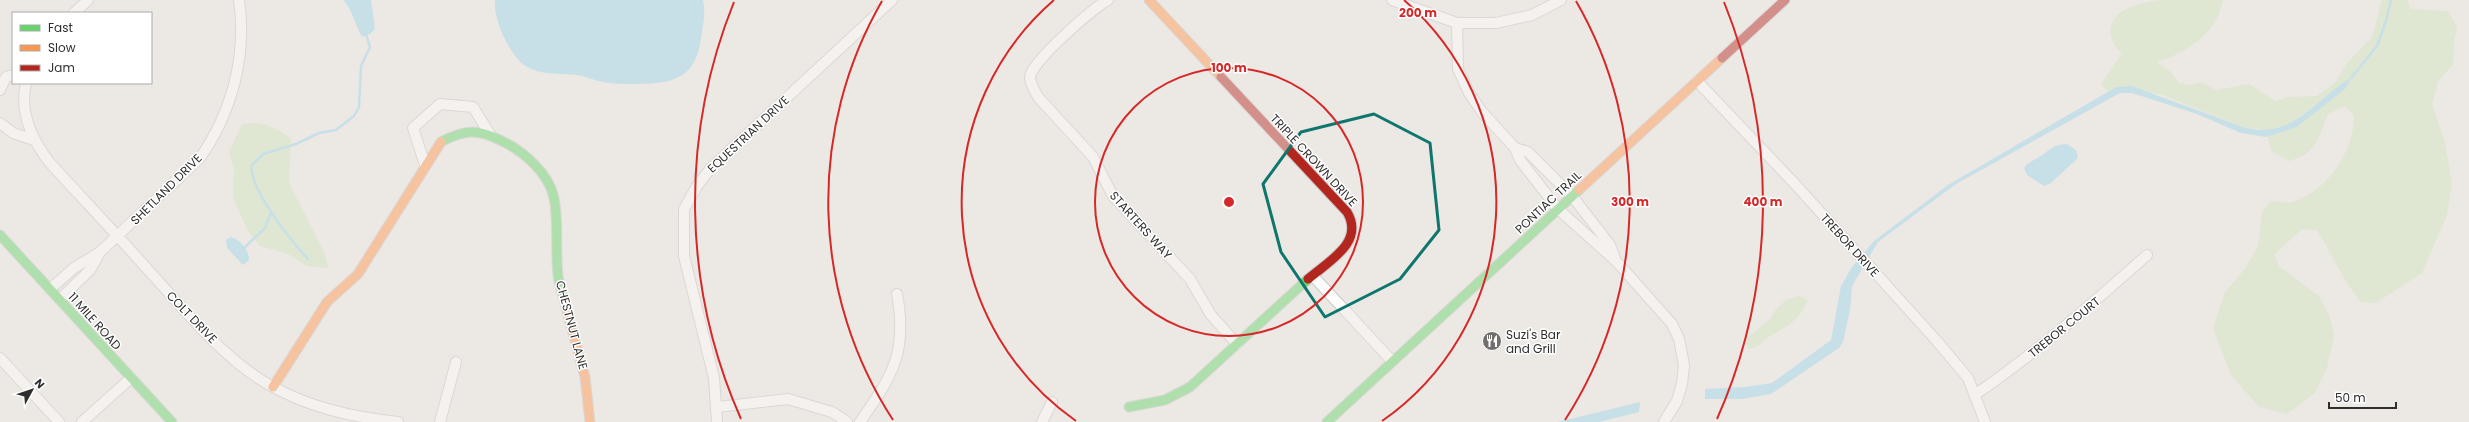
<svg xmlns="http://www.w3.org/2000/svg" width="2469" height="422" font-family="Poppins,sans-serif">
  <rect width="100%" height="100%" fill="#ece8e4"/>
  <path fill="#cee6be" d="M2160,0H2223C2218,33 2185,54 2156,62L2171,72L2179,83L2190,85L2201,82L2216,90L2249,84L2275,101L2289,97L2317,96L2335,83L2347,63L2372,37L2382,0H2408L2410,9L2448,11L2457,27L2454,44L2453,65L2438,81L2432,104L2445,142L2452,183L2447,215L2422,273L2376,303L2361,302C2343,281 2332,254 2317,230L2302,229L2275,254L2279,266L2319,296L2329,315L2334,335L2327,368L2315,393L2287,414L2259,407L2231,375L2213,328L2225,292L2244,270L2258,246L2262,212L2271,201C2277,201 2287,204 2293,202C2328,190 2354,152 2354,116L2345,106L2328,114C2319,137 2316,154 2289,161L2271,151L2266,130L2243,127L2160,94L2116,87L2108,91L2101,84L2122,53C2107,42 2106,20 2124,10C2135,4 2147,2 2160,0Z
    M249,123C265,123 279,128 291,139L289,183L325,254L328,268L307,266L288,254L260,246L248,231L233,198L234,170L229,152L242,124Z
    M1799,296L1808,300C1798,322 1789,325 1770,336C1761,341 1760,348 1749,349L1745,340L1771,318L1776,309L1786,300Z"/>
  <path fill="#99d6ec" d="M343,0H371L375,29L370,34L362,37C355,25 353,10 343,0Z
    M495,0H703C706,13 703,26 701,39C695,80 672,83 637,84C624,84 611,84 598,81C591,79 584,76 577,75C560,73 540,76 524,65C509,53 493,19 495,0Z
    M2351,78L2345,89L2297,127L2266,137L2241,133L2197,114L2132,93H2120L1956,184L1878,242L1852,286L1850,310L1843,342L1839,348L1771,394L1742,399H1705V389L1745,387L1772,383L1831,340L1841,286L1852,267L1874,241L1948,185L2116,87L2132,86L2243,127C2294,141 2314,99 2351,78Z
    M2067,144L2076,150L2078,158L2051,183L2044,186L2027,175L2024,168C2028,162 2033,161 2039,157C2051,150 2051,145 2067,144Z
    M231,237C241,240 249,250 249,260L243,265L227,248L226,240Z
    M1640,402L1639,412L1599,422H1558Z"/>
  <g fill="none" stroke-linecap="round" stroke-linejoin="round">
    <path stroke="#99d6ec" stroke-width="2.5" d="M2351,78L2377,46L2386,21L2391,0
      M243,249L265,228L271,213
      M308,259C293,243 248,188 252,165L263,154L296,144L319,133L336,130L354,116L359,107L361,66L370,47L366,34"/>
    <g stroke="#c5c4c5" stroke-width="12">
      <path id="street" d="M1108,0C1093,8 1031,62 1030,77C1030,84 1035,91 1038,97L1093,157L1113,196L1190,279L1211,315L1237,344
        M1392,0L1457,23H1496L1532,15L1561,0
        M74,13L88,0
        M1457,23L1458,69L1469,93L1482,112L1515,148L1520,160L1558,209L1616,261L1672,324L1679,339L1684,365L1682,384L1677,401L1664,422
        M1697,81L1795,184L1936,340L1968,378L1985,422
        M26,83C19,113 32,140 50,163C83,199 117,235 150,272C184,309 222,357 266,383C307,407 351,417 398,422
        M0,90L6,77L13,75
        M0,123L13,133L34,140
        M1515,148L1528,152L1572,196L1610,245L1616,261
        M425,165L413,128L440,104L473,107L491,136
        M1313,276L1392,361
        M50,289L74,268L100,252L200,158C232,112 247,56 239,0
        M60,299L90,270L100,252
        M0,358L59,422
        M1976,394C2037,352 2092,304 2147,255
        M718,407L788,399L832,412L847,422
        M82,422L131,378
        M440,422L456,362
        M717,422L714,378L684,256V209L697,186L711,168L892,0
        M860,422C892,376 908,353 897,294
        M1042,422L1052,402"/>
    </g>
    <g stroke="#c5c4c5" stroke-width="11">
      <path id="fast" d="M441,142C465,129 477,129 502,141C523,151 549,173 554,198C559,223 555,250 558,275C559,286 564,297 566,307
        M0,235L172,422
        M1129,407L1165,400L1190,387L1308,279
        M1327,422L1579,190"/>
    </g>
    <g stroke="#c5c4c5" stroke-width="11">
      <path id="slow" d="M1149,0L1221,77
        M1579,190L1722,58
        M566,307L585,377L590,422
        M273,387L327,302L358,274L441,142"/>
    </g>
    <g stroke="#c5c4c5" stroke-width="11">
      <path id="jam" d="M1722,58L1785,0
        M1221,77L1347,212C1365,242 1329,261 1308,279"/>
    </g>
    <use href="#street" stroke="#fcfcfb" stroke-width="10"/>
    <use href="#fast" stroke="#63d668" stroke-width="9"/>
    <use href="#slow" stroke="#ff974d" stroke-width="9"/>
    <use href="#jam" stroke="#b3261e" stroke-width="9"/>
  </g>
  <path d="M0 0H2469V422H0ZM1374,114L1430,143L1439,230L1400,279L1325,317L1281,252L1263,184L1301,132Z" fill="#ece8e4" fill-opacity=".55" fill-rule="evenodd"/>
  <path fill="none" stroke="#0f766e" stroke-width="3" stroke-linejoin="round" d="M1374,114L1430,143L1439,230L1400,279L1325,317L1281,252L1263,184L1301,132Z"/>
  <g fill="none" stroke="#d62828" stroke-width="2">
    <circle cx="1229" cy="202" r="134"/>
    <path d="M1076 421A267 267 0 0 1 1054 0M1404 0A267 267 0 0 1 1382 421"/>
    <path d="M893 420A401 401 0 0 1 882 1M1576 1A401 401 0 0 1 1565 420"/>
    <path d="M741 419A534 534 0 0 1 734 2M1724 2A534 534 0 0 1 1717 419"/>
  </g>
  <defs>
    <g id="restaurant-disc" transform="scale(1)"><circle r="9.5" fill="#706f6e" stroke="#fff"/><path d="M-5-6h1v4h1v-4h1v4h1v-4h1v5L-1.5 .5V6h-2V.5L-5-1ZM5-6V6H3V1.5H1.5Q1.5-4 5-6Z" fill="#fff"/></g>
  </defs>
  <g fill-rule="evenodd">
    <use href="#restaurant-disc" x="1492" y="341"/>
  </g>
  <g text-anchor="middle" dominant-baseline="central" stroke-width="3" stroke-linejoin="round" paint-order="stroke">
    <g font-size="12" fill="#2e2e2e" stroke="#fff">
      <text transform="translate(748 134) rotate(-43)">EQUESTRIAN DRIVE</text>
      <text transform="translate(1314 160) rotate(47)">TRIPLE CROWN DRIVE</text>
      <text transform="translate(166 189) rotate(-45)">SHETLAND DRIVE</text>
      <text transform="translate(1548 202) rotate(-43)">PONTIAC TRAIL</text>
      <text transform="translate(1141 225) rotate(48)">STARTERS WAY</text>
      <text transform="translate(1850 245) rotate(48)">TREBOR DRIVE</text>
      <text transform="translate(192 317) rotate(46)">COLT DRIVE</text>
      <text transform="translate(95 321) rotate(48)">11 MILE ROAD</text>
      <text transform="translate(572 325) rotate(75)">CHESTNUT LANE</text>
      <text transform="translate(2064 327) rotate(-39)">TREBOR COURT</text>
    </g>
    <g font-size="12" fill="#2e2e2e" stroke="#fff" text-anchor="start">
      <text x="1506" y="334">Suzi's Bar<tspan x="1506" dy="14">and Grill</tspan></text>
    </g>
  </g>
  <circle cx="1229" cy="202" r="6" fill="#d62828" stroke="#fff" stroke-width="2"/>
  <g font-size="12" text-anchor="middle" font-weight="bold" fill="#d62828" stroke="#fff" stroke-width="3" stroke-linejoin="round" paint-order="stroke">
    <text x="1418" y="17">200 m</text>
    <text x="1229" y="72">100 m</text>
    <text x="1630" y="206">300 m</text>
    <text x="1763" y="206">400 m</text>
  </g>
  <rect x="12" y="12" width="140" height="72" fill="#ffffff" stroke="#ababab"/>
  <rect x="20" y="25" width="20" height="6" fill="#63d668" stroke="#ababab"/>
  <text x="48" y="32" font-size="12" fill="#2e2e2e">Fast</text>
  <rect x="20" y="45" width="20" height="6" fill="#ff974d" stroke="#ababab"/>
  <text x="48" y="52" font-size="12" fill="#2e2e2e">Slow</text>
  <rect x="20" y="65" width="20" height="6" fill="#b3261e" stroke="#ababab"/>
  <text x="48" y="72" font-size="12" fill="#2e2e2e">Jam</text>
  <g transform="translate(32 390) rotate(50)" stroke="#ffffff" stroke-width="3" paint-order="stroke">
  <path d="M0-3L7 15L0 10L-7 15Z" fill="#2e2e2e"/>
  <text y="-6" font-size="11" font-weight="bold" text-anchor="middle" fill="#2e2e2e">N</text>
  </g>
  <path d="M2329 402v6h67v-6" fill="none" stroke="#2e2e2e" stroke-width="2"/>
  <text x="2335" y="402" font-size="12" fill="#2e2e2e" stroke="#ffffff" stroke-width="3" paint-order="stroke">50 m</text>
</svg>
